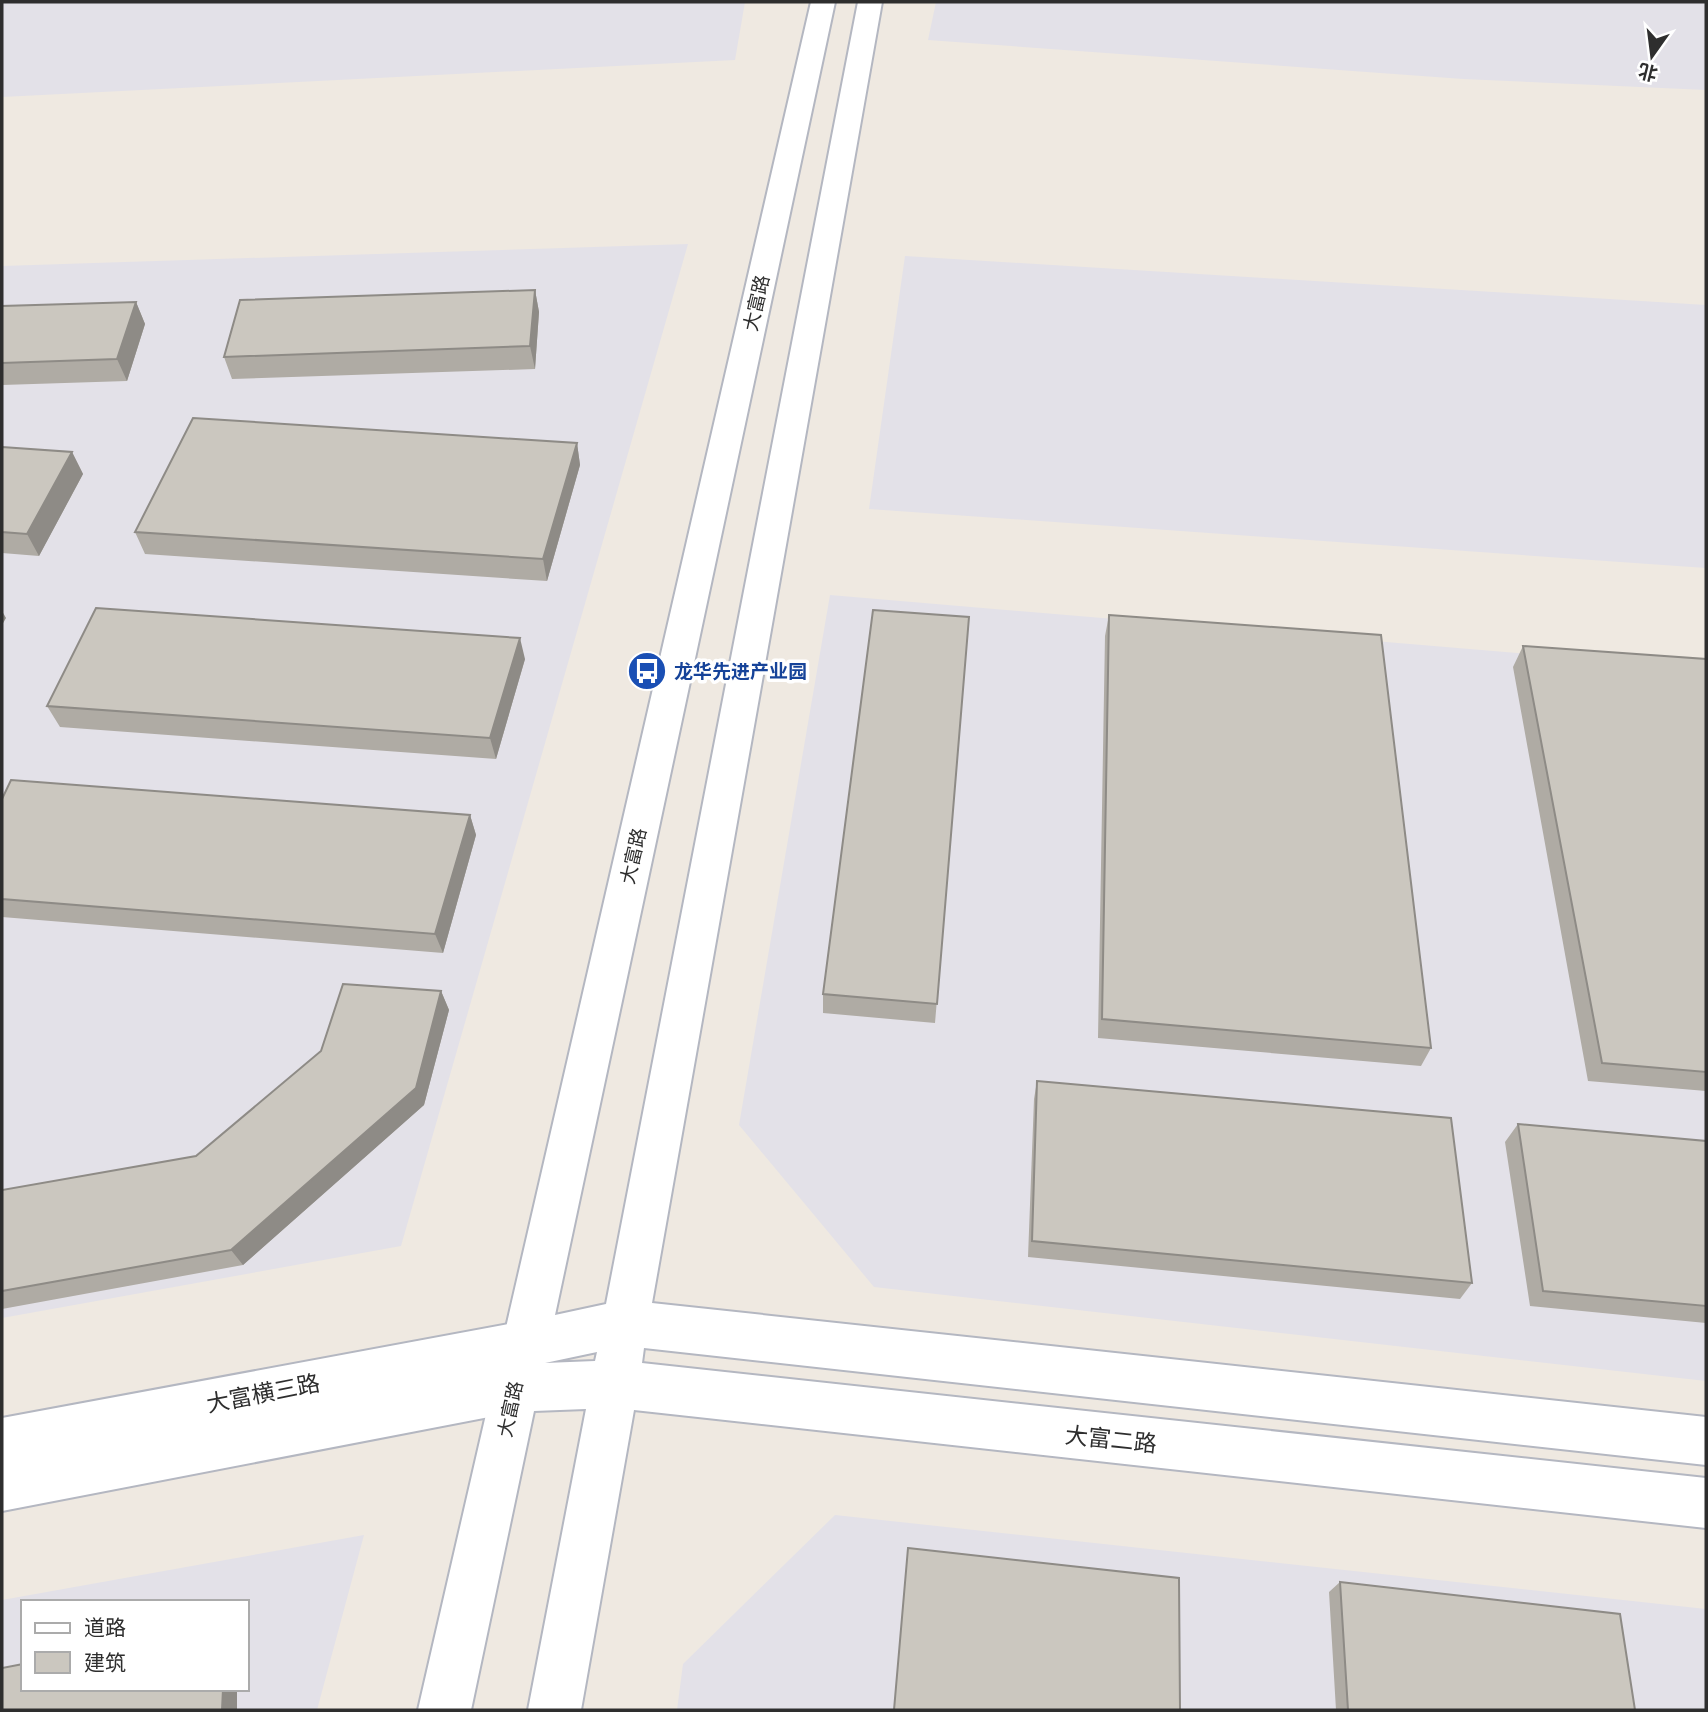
<svg xmlns="http://www.w3.org/2000/svg" width="1708" height="1712" font-family="Raleway,'Noto Sans SC',sans-serif">
  <rect width="100%" height="100%" fill="#efe9e1"/>
  <path fill="#e3e1e8" fill-rule="evenodd" d="M2,2H745L735,60L2,97Z
    M936,2H1706V90L1463,79L928,40Z
    M688,244L401,1246L2,1318V266Z
    M905,256L1706,305V568L869,509Z
    M830,595L1706,669V1381L874,1287L739,1125Z
    M835,1515L1706,1609V1710H677L683,1664Z
    M364,1535L317,1710H2V1600ZM23,1602H247V1689H23Z"/>
  <g fill="none" stroke-linecap="round" stroke-linejoin="round">
    <g stroke="#b4b7c1" stroke-width="4">
      <path id="street" d="M525,1321L542,1328L548,1344L542,1360L523,1367L532,1371L539,1388L532,1405L515,1412L2,1511V1418Z"/>
    </g>
    <g stroke="#b4b7c1" stroke-width="4">
      <path id="secondary" d="M811,2H835L555,1315L606,1304L858,2H882L652,1303L1706,1417V1465L644,1348L642,1363L1706,1478V1528L634,1410L581,1710H528L586,1409L534,1411L471,1710H418ZM597,1352L595,1361L545,1363Z"/>
    </g>
    <use href="#street" fill="#fff" fill-rule="evenodd"/>
    <use href="#secondary" fill="#fff" fill-rule="evenodd"/>
  </g>
  <path fill="#afaba4" d="M535,290L539,312L535,369L232,379L224,357Z
    M136,302L145,324L127,381L2,385V306Z
    M577,443L580,465L547,581L145,554L135,532Z
    M2,447L72,452L83,474L39,556L2,553Z
    M1109,615L1431,1048L1421,1066L1098,1038L1105,636Z
    M969,617L935,1023L823,1013V994Z
    M1523,646L1706,659V1091L1588,1081L1513,667Z
    M525,659L496,759L60,727L47,706Z
    M2,799L470,815L476,835L443,953L2,917Z
    M441,991L449,1010L424,1105L243,1265L2,1309V1190L196,1156Z
    M1037,1081L1472,1283L1460,1299L1028,1257L1034,1099Z
    M1518,1124L1706,1141V1323L1530,1306L1505,1142Z
    M1340,1582L1635,1710H1336L1329,1592Z"/>
  <path fill="#8e8b86" d="M535,290L539,312L535,369L530,346Z
    M136,302L145,324L127,381L117,359Z
    M577,443L580,465L547,581L543,559Z
    M72,452L83,474L39,556L27,534Z
    M2,611L6,618L2,625Z
    M520,638L525,659L496,759L490,738Z
    M470,815L476,835L443,953L435,934Z
    M441,991L449,1010L424,1105L243,1265L231,1250Z
    M223,1689H237V1710H222Z"/>
  <path fill="#cbc7bf" stroke="#8e8b86" stroke-width="2" d="M535,290L530,346L224,357L240,300Z
    M136,302L117,359L2,363V306Z
    M193,418L577,443L543,559L135,532Z
    M2,447L72,452L27,534L2,532Z
    M96,608L520,638L490,738L47,706Z
    M873,610L969,617L937,1004L823,994Z
    M1109,615L1381,635L1431,1048L1102,1019Z
    M1523,646L1706,659V1072L1602,1063Z
    M11,780L470,815L435,934L2,899V799Z
    M343,984L441,991L416,1088L231,1250L2,1291V1190L196,1156L321,1051Z
    M1037,1081L1451,1118L1472,1283L1032,1241Z
    M1518,1124L1706,1141V1306L1543,1291Z
    M908,1548L1179,1578L1180,1710H894Z
    M1340,1582L1620,1614L1635,1710H1348Z
    M23,1664V1689H223L222,1710H2V1668Z"/>
  <defs>
    <g id="bus-disc" transform="scale(2.0125)"><circle r="9.5" fill="#1a4fb4" stroke="#fff"/><path d="M-5-6H5V4H4V6H2V4H-2V6H-4V4H-5ZM-3.5-4V0h7V-4ZM-3.5 1.2v1.5H-2V1.2ZM2 1.2v1.5H3.5V1.2Z" fill="#fff"/></g>
  </defs>
  <g fill-rule="evenodd">
    <use href="#bus-disc" x="647" y="671"/>
  </g>
  <g text-anchor="middle" dominant-baseline="central" stroke-width="7" stroke-linejoin="round" paint-order="stroke">
    <g font-size="19" fill="#2e2e2e" stroke="#fff">
      <text transform="translate(756 303) rotate(-77)">大富路</text>
      <text transform="translate(633 856) rotate(-77)">大富路</text>
      <text transform="translate(510 1409) rotate(-78)">大富路</text>
    </g>
    <g font-size="19" font-weight="bold" fill="#164399" stroke="#fff" text-anchor="start">
      <text x="674" y="671">龙华先进产业园</text>
    </g>
    <g font-size="23" fill="#2e2e2e" stroke="#fff">
      <text transform="translate(263 1393) rotate(-11)">大富横三路</text>
      <text transform="translate(1111 1439) rotate(6)">大富二路</text>
    </g>
  </g>
  <rect width="1708" height="1712" fill="none" stroke="#2e2e2e" stroke-width="7"/>
  <rect x="21" y="1600" width="228" height="91" fill="#ffffff" stroke="#ababab" stroke-width="2"/>
  <rect x="35" y="1623" width="35" height="10" fill="#ffffff" stroke="#ababab" stroke-width="2"/>
  <text x="84" y="1635" font-size="21" fill="#2e2e2e">道路</text>
  <rect x="35" y="1652" width="35" height="21" fill="#cbc7bf" stroke="#ababab" stroke-width="2"/>
  <text x="84" y="1670" font-size="21" fill="#2e2e2e">建筑</text>
  <g transform="translate(1652 56) rotate(194)" stroke="#ffffff" stroke-width="5" paint-order="stroke">
  <path d="M0-5L12 26L0 18L-12 26Z" fill="#2e2e2e"/>
  <text y="-10" font-size="19" font-weight="bold" text-anchor="middle" fill="#2e2e2e">北</text>
  </g>
</svg>
